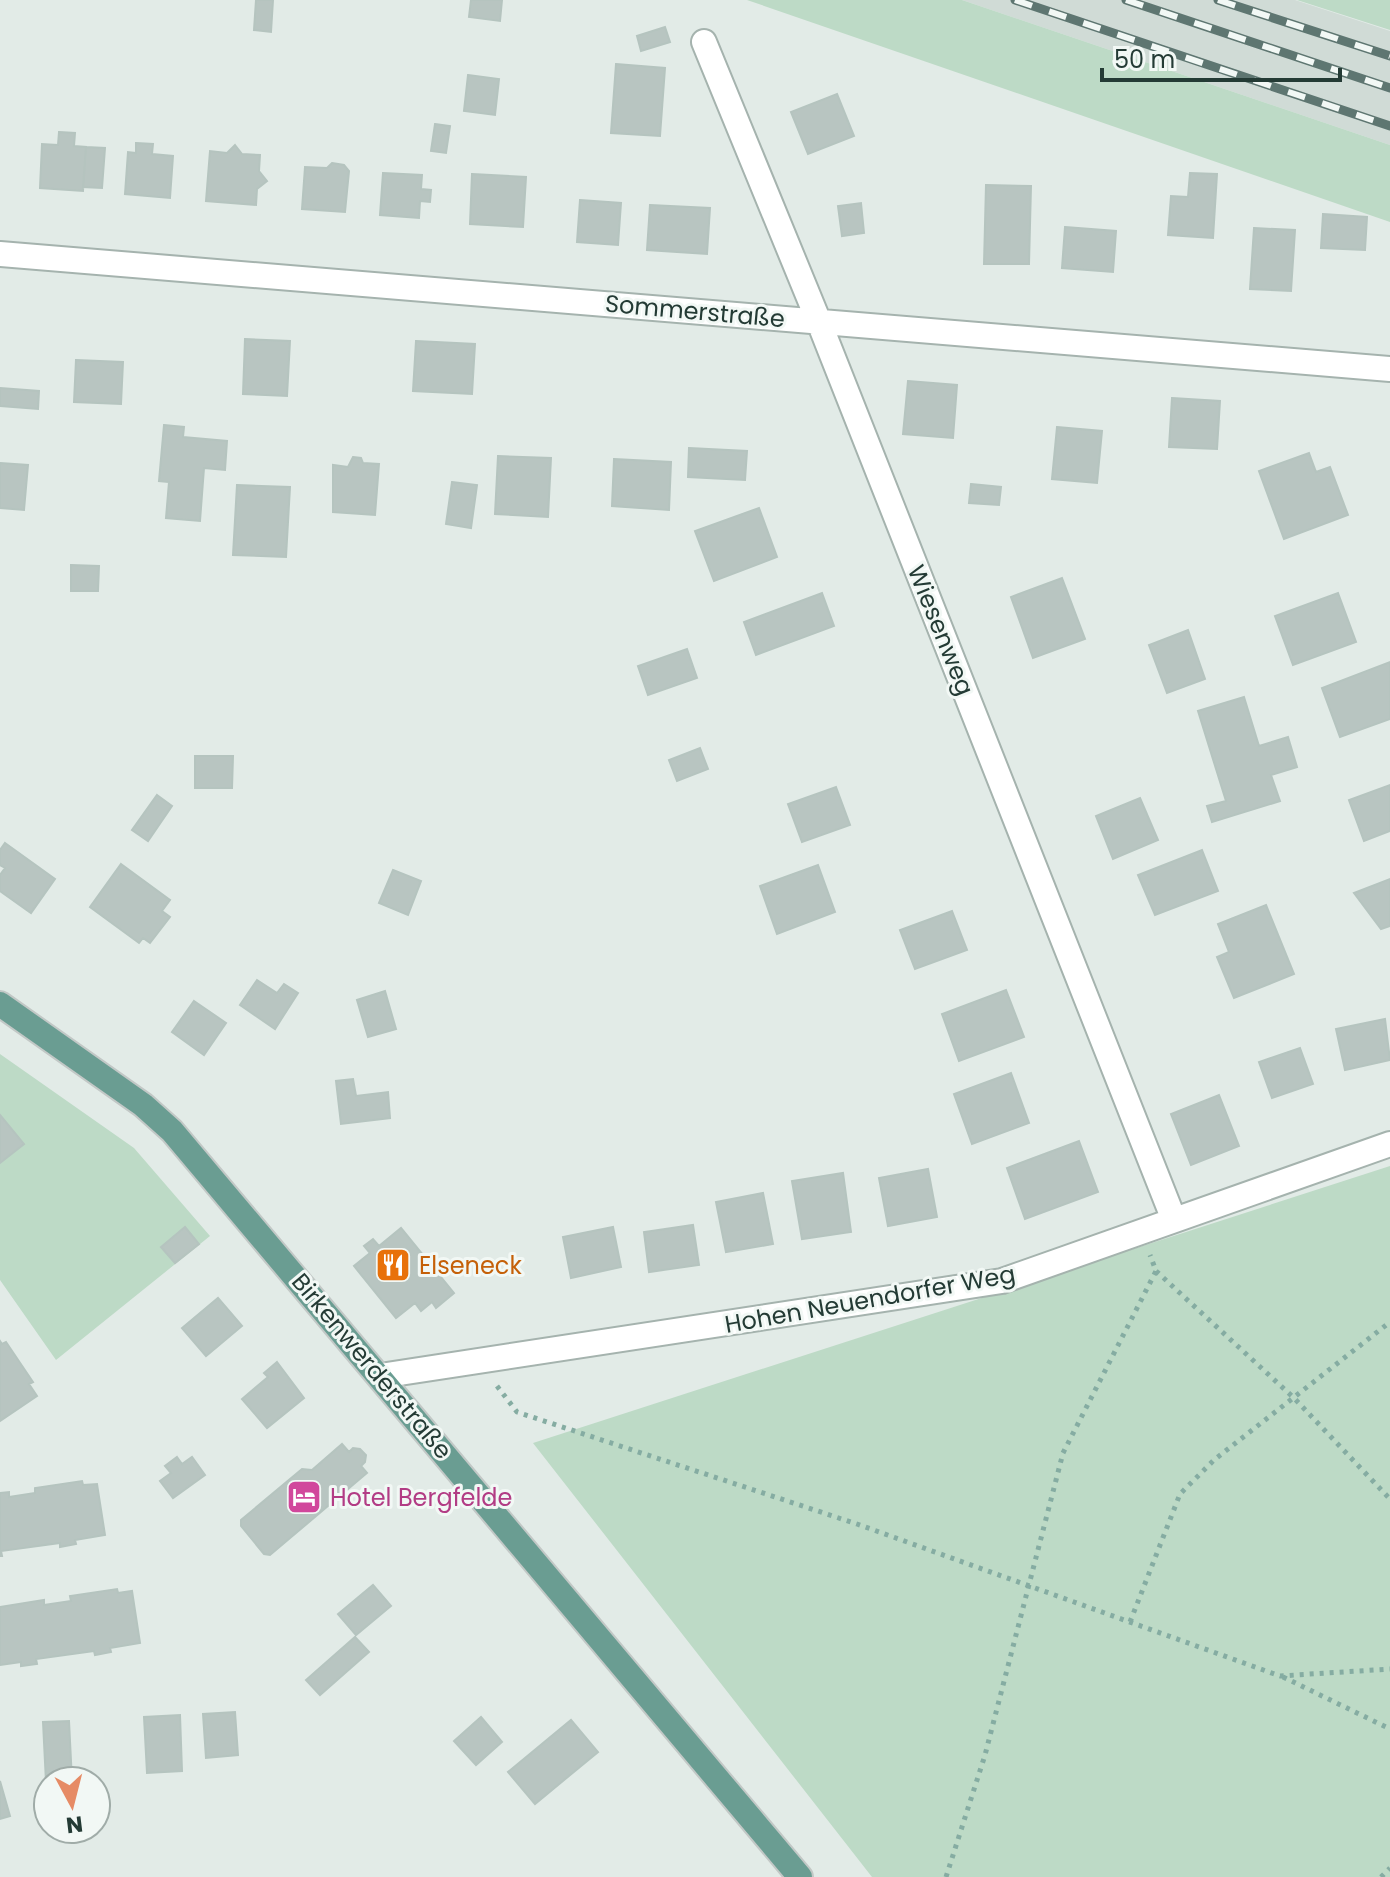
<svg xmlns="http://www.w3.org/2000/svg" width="1390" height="1877" font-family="Poppins,sans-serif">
  <rect width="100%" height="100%" fill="#e2ebe7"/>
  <path fill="#d0dbd6" d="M962,0H1295L1390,31V145Z"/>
  <path fill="#bddac6" d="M747,0H962L1390,145V222Z
    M1297,0H1390V30Z
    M0,1054L134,1148L210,1236L56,1360L0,1280Z
    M1390,1166V1877H872L533,1443Z"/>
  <path fill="#b8c5c1" stroke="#b5c4bf" stroke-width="2" d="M256,0H273L271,32L254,30Z
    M471,0H502L500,21L469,17Z
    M665,27L670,42L641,51L637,36Z
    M616,64L665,68L660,136L611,133Z
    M468,75L499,79L495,115L464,111Z
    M837,94L854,136L808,154L791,112Z
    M435,124L450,126L446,153L431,151Z
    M59,132L75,133L74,146L86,147L83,191L40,188L42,144L58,145Z
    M136,143L153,144L152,154L173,156L170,198L125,194L128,152L136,153Z
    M235,145L242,154L260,155L259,171L267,181L257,189L256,205L206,201L210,151L227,153Z
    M86,147L105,148L102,188L83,187Z
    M332,163L344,165L349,171L345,212L302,209L305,167L327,168Z
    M383,173L422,175L421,189L431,190L430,202L420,201L419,218L380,215Z
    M1190,173L1217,174L1213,238L1168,235L1171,196L1188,197Z
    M472,174L526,177L523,227L470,224Z
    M986,185L1031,186L1029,264H984Z
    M580,200L621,203L618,245L577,242Z
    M861,203L864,233L842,236L838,206Z
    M650,205L710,208L707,254L647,250Z
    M1323,214L1367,217L1365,250L1321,248Z
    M1065,227L1116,231L1113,272L1062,268Z
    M1254,228L1295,230L1291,291L1250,289Z
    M245,339L290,341L287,396L243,394Z
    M416,341L475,344L472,394L413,391Z
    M76,360L123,362L121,404L74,402Z
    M908,381L957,385L953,438L903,434Z
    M0,388L39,391L38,409L0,406Z
    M1172,398L1220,401L1217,449L1169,447Z
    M164,425L184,427L183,437L227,441L225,470L204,468L200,521L166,518L169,482L159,481Z
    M1057,427L1102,431L1097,483L1052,479Z
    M689,448L747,451L745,480L688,477Z
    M1309,453L1316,472L1330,467L1348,515L1284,539L1259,471Z
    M498,456L551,458L548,517L495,514Z
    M353,457L361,458L363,463L379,464L375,515L333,512V465L348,467Z
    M614,459L671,462L669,510L612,506Z
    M0,463L28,465L24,510L0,508Z
    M452,482L477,485L471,528L446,524Z
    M971,484L1001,487L999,505L969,503Z
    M237,485L290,487L286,557L233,555Z
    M759,508L777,557L714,581L695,531Z
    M71,565L99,566L98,591H71Z
    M1062,578L1085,639L1033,658L1011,597Z
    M822,593L834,626L756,655L744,622Z
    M1338,593L1356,642L1293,665L1275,616Z
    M1188,630L1205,679L1167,693L1149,645Z
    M687,649L697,678L648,695L638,666Z
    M1390,662V719L1340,737L1322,688Z
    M1244,697L1259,746L1288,737L1297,767L1271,775L1280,801L1212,822L1207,806L1226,801L1198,711Z
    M700,748L708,769L677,781L669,760Z
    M195,756H233L232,788H195Z
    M1390,785V831L1364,841L1349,800Z
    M836,787L850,825L802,842L788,804Z
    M157,795L172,806L148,841L132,830Z
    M1140,798L1158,840L1113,859L1096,816Z
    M5,843L55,879L31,913L0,891V875L5,868L0,865V850Z
    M1202,850L1218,891L1155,915L1138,875Z
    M121,864L170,900L162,911L170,917L150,943L143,938L139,943L90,907Z
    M818,865L835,912L777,934L760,886Z
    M393,870L421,881L408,915L379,903Z
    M1390,879V926L1381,929L1354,893Z
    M1266,905L1294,974L1234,998L1217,957L1229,952L1218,924Z
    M952,911L967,950L915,969L900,930Z
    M257,980L277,993L284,984L298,993L275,1029L240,1005Z
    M1006,990L1024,1037L959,1061L942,1014Z
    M385,991L396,1029L368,1037L357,1000Z
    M194,1001L226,1023L204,1055L172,1032Z
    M1385,1019L1390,1060L1345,1070L1336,1029Z
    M1300,1048L1313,1084L1272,1098L1259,1062Z
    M1011,1073L1029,1123L972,1144L954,1094Z
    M353,1079L356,1096L388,1092L390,1118L341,1124L336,1081Z
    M1219,1095L1239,1146L1191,1165L1171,1114Z
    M0,1115L24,1144L0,1163Z
    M1079,1141L1098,1192L1025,1219L1007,1168Z
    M928,1169L937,1217L888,1226L879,1178Z
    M843,1173L851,1232L802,1239L792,1181Z
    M763,1193L773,1244L726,1252L716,1202Z
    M693,1225L699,1265L649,1272L644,1232Z
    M185,1227L199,1244L175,1263L161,1247Z
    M613,1227L621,1267L571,1278L563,1237Z
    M401,1228L454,1293L436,1308L432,1302L421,1311L415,1303L396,1318L354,1266L370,1253L364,1246L373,1239L379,1246Z
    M218,1298L242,1326L206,1356L182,1328Z
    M0,1341L2,1344L6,1342L33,1382L29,1384L37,1396L0,1421Z
    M277,1362L304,1398L267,1428L242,1399L268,1377L264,1373Z
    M342,1444L349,1452L353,1448L360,1449L366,1455L365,1462L361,1466L367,1473L270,1555L264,1554L241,1526V1520L302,1469L312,1470Z
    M177,1457L182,1464L192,1457L205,1475L173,1498L160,1481L171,1473L165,1466Z
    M82,1481L83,1485L97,1484L105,1535L75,1540L76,1544L60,1547V1543L1,1551L2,1556H0V1493L9,1492V1497L35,1493V1488Z
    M373,1585L391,1606L356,1635L338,1614Z
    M117,1589L118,1593L132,1591L140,1643L110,1648L111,1652L95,1655L94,1651L36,1659L37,1664L21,1666V1662L0,1665V1607L44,1600V1605L71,1601L70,1596Z
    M355,1637L369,1652L320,1695L306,1680Z
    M235,1712L238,1755L206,1758L203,1714Z
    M180,1715L182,1771L147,1773L144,1717Z
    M481,1717L502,1742L476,1765L454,1741Z
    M571,1720L598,1752L535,1804L508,1772Z
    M69,1721L72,1781L46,1782L43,1722Z
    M0,1781L10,1816L0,1819Z"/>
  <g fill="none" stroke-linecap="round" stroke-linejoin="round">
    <g stroke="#a5b3ae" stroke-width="28">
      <path id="street" d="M704,42L819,322L1174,1220
        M0,254L1390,369
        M380,1376L1002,1281L1390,1144"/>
    </g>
    <g stroke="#c2c8c6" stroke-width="28">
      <path id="primary" d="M0,1004L143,1105L172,1131L800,1877"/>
    </g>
    <path stroke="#85aca2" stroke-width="5" stroke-dasharray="4 6" stroke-linecap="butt" d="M1156,1271L1294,1398L1390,1499
      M497,1386L517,1412L857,1524L1280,1676L1390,1669
      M1130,1622L1180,1494L1214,1460L1390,1322
      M1283,1677L1390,1729
      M946,1877L985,1755L1063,1453L1156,1271L1150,1255
      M1381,1877L1390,1868"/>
    <use href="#street" stroke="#fff" stroke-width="24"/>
    <use href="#primary" stroke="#6a9d92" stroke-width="24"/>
    <g stroke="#5e7671" stroke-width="9">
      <path id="rail" d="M1015,0L1390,126
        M1126,0L1390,88
        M1218,0L1390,56"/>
    </g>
    <use href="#rail" stroke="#f2f8f5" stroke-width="6" stroke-dasharray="18" stroke-linecap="butt"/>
  </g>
  <defs>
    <g id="restaurant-square" transform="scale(1.8)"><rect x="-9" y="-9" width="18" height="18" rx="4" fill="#e8710a" stroke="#f2f8f5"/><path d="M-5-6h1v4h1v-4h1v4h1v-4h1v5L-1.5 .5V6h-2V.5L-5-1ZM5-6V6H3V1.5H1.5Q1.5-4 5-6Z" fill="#fff"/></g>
    <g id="hotel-square" transform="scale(1.8)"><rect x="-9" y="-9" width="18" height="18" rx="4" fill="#d1479c" stroke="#f2f8f5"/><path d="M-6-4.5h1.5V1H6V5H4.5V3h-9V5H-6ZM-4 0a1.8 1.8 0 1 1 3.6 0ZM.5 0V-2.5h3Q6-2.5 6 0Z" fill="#fff"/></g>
  </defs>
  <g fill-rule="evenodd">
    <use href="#restaurant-square" x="393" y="1265"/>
    <use href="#hotel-square" x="304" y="1497"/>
  </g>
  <g text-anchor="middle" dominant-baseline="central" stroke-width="6" stroke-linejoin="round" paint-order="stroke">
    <g font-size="24" fill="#243b35" stroke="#f2f8f5">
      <text transform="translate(695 311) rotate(5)">Sommerstraße</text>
      <text transform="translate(941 630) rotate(68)">Wiesenweg</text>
      <text transform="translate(870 1299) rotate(-10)">Hohen Neuendorfer Weg</text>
      <text transform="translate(372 1366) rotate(50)">Birkenwerderstraße</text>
    </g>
    <g font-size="24" fill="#c56008" stroke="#f2f8f5" text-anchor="start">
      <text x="419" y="1265">Elseneck</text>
    </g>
    <g font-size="24" fill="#b23c85" stroke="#f2f8f5" text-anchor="start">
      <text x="330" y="1497">Hotel Bergfelde</text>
    </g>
  </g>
  <g transform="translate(72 1805) rotate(173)"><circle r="38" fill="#f2f8f5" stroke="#a0aca8" stroke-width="2"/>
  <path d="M0-6L14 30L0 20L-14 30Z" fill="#e68b65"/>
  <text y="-12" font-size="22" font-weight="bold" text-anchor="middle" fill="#243b35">N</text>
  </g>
  <path d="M1102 68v12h238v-12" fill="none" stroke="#243b35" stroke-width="4"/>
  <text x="1114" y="68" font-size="24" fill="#243b35" stroke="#f2f8f5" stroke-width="6" paint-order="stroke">50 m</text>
</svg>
